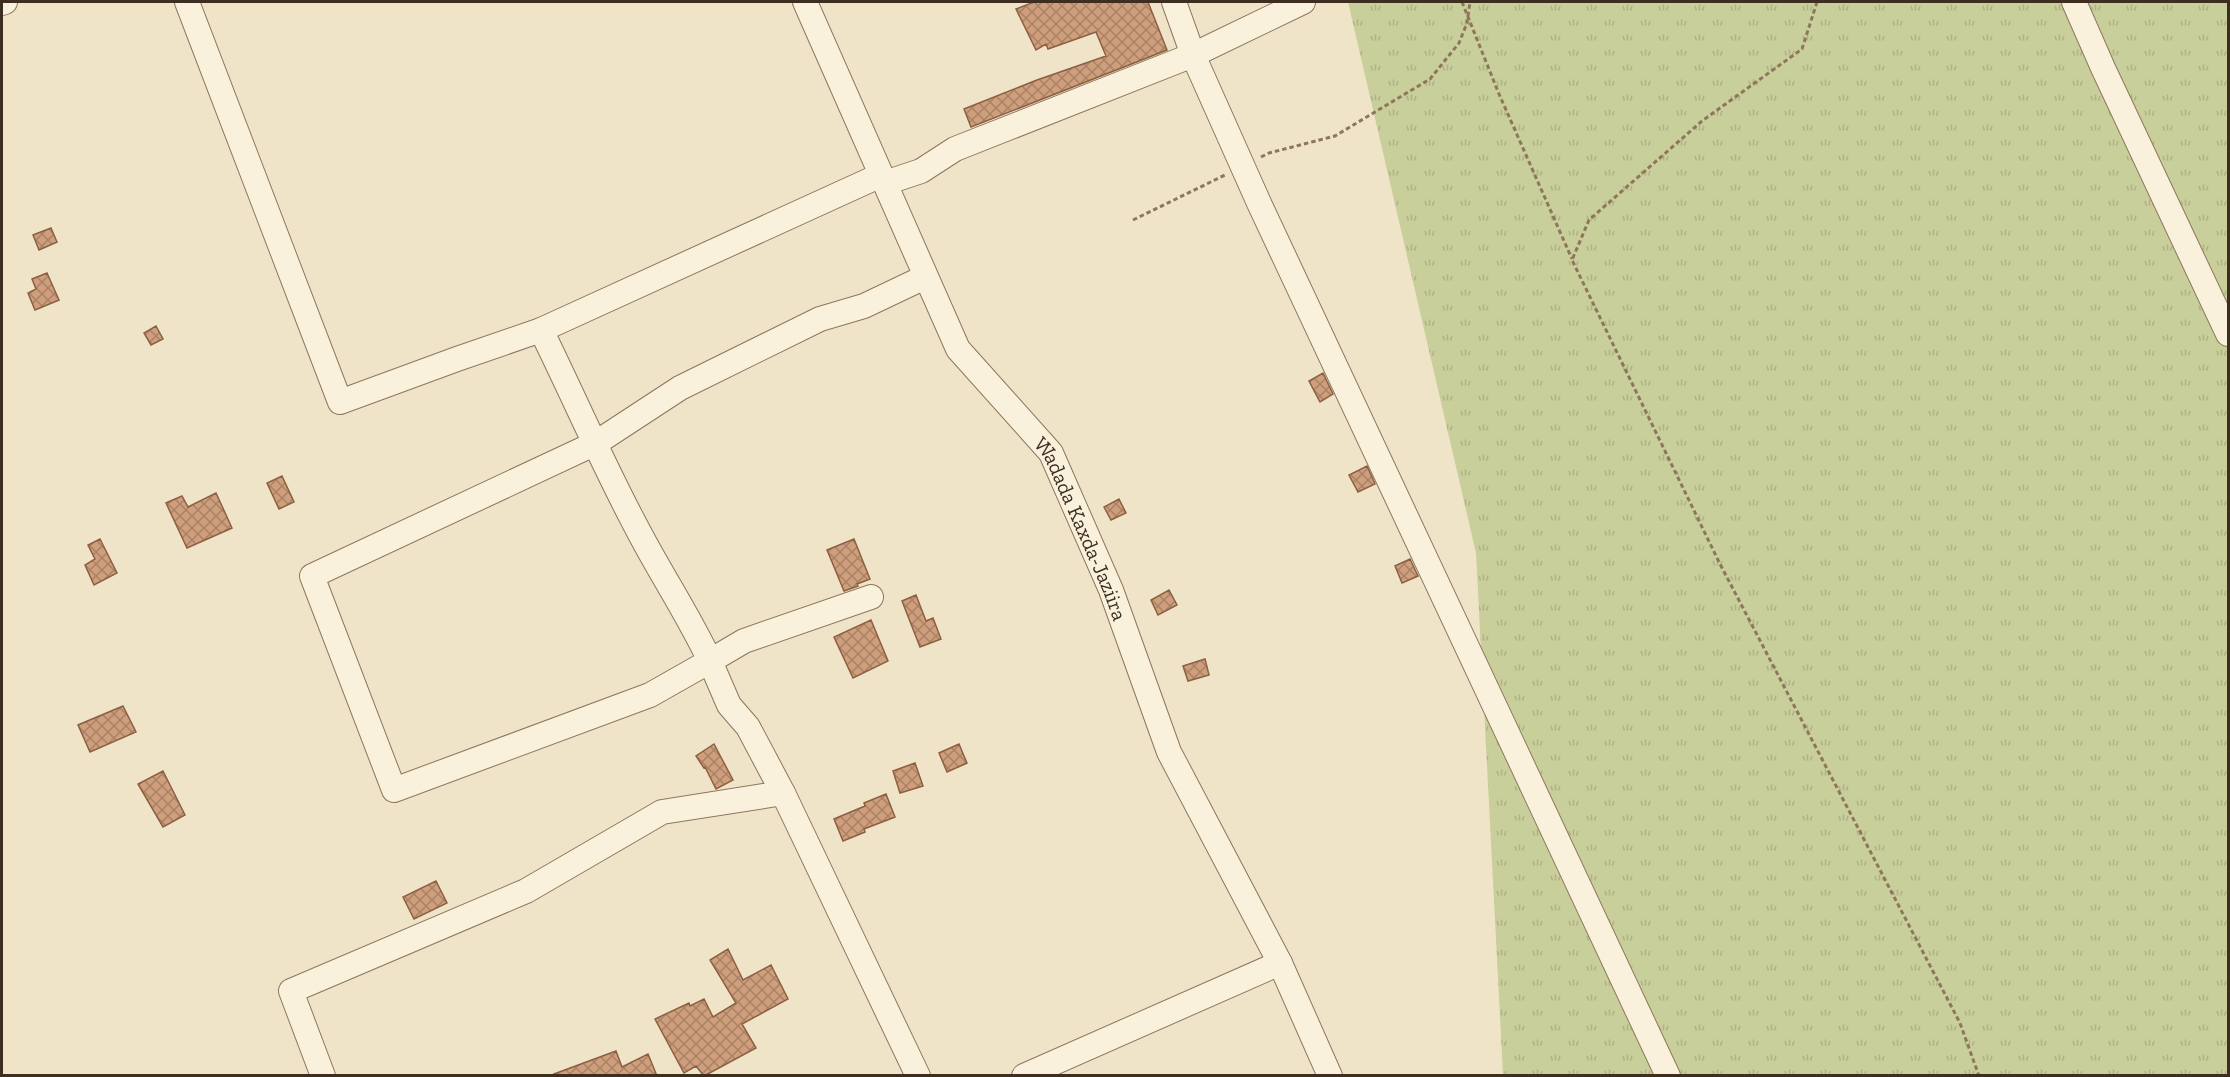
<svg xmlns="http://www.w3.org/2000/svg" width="2230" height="1077" font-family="'Zilla Slab',serif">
  <defs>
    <pattern id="grass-tufts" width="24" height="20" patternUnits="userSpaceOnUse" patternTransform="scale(1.5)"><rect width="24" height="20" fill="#c9cf9b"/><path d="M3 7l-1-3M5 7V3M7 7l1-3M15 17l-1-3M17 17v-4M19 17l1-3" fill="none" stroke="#aeb285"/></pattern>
    <pattern id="building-cross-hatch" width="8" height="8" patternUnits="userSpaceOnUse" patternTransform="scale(1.5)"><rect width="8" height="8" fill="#cf9f7d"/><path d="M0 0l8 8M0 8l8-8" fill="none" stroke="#a98266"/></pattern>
  </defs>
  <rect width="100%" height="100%" fill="#f0e4c8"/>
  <path fill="url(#grass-tufts)" d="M1348,2H2228V1075H1503L1476,553Z"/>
  <path fill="url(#building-cross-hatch)" stroke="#8d5f41" stroke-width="1.5" d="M1034,2H1148L1167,50L971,127L964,109L1037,80L1106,56L1096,32L1048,49L1046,44L1036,50L1016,9Z
    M51,228L57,242L39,250L33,235Z
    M47,273L59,300L35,310L28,293L36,289L32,279Z
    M156,326L163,339L151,345L144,333Z
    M1323,373L1333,394L1320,402L1309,381Z
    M1367,466L1375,484L1358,492L1349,475Z
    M282,476L294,502L279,509L267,483Z
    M216,493L232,528L187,548L166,503L182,496L188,507Z
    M1119,499L1126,513L1111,520L1104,507Z
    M100,539L117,573L94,585L85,565L95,559L88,545Z
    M854,539L870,579L857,584L858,586L844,591L827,550Z
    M1410,559L1418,576L1402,583L1395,566Z
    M1169,590L1177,605L1158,615L1151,600Z
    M916,595L926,621L933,618L941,639L920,647L902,601Z
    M871,620L888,661L853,678L834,637Z
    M1205,659L1209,675L1188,681L1183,666Z
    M123,706L136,732L90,752L78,725Z
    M714,744L733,780L716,789L705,767L704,768L696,756Z
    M959,744L967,763L947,772L939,753Z
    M915,763L923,786L900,793L893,771Z
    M163,771L185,815L163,827L138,784Z
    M886,794L895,817L864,829L865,832L843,841L834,819L865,806L864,803Z
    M436,881L447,903L414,919L403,897Z
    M728,949L743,980L771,965L788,999L742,1024L756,1048L704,1076L696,1066L684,1073L655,1019L689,1003L690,1006L704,999L713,1017L736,1003L710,960Z
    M616,1051L622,1067L648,1054L657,1076H555L554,1074Z"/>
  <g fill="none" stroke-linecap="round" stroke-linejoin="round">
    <g stroke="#8d765c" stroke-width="26">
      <g id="minor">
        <path d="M187,2L340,402L457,359L541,330C574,397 604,467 639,532C662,576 689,616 710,661L650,695L394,790L312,576L596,443L680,388L820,319L864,306L925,277"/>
        <path id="s1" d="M805,2L958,349L1051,453L1111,590L1169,752L1280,963L1330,1076"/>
        <path d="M1174,2L1193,55L1259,203L1668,1076"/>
        <path d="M2074,2L2103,68L2228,334"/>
        <path d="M2,3L5,2"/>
        <path d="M885,183L921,171L955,149L1193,55L1303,2"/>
        <path d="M541,330L881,175"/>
        <path d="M871,597L744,641L710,661L729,705L748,727L783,793L918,1076"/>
        <path d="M323,1076L291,991L526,891L662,812L783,793"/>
        <path d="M1024,1076L1280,963"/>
      </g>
    </g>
    <path stroke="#8d765c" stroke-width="3" stroke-dasharray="4.5 3" stroke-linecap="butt" d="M1462,2L1499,94L1572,259
      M1817,2L1802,49L1702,121L1589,220L1572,260L1720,564L1960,1023L1979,1076
      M1261,157L1269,153L1335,136L1430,79L1459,43L1467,23L1470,2
      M1133,220L1225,175"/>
    <use href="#minor" stroke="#faf1dc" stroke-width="24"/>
  </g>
  <g text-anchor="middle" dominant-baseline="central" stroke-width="5" stroke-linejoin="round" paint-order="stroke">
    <g font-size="21" fill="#3d2e20" stroke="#f7eed8">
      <text stroke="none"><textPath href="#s1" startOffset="600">Wadada Kaxda-Jaziira</textPath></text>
    </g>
  </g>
  <rect width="2230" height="1077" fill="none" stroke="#3d2e20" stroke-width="6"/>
</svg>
